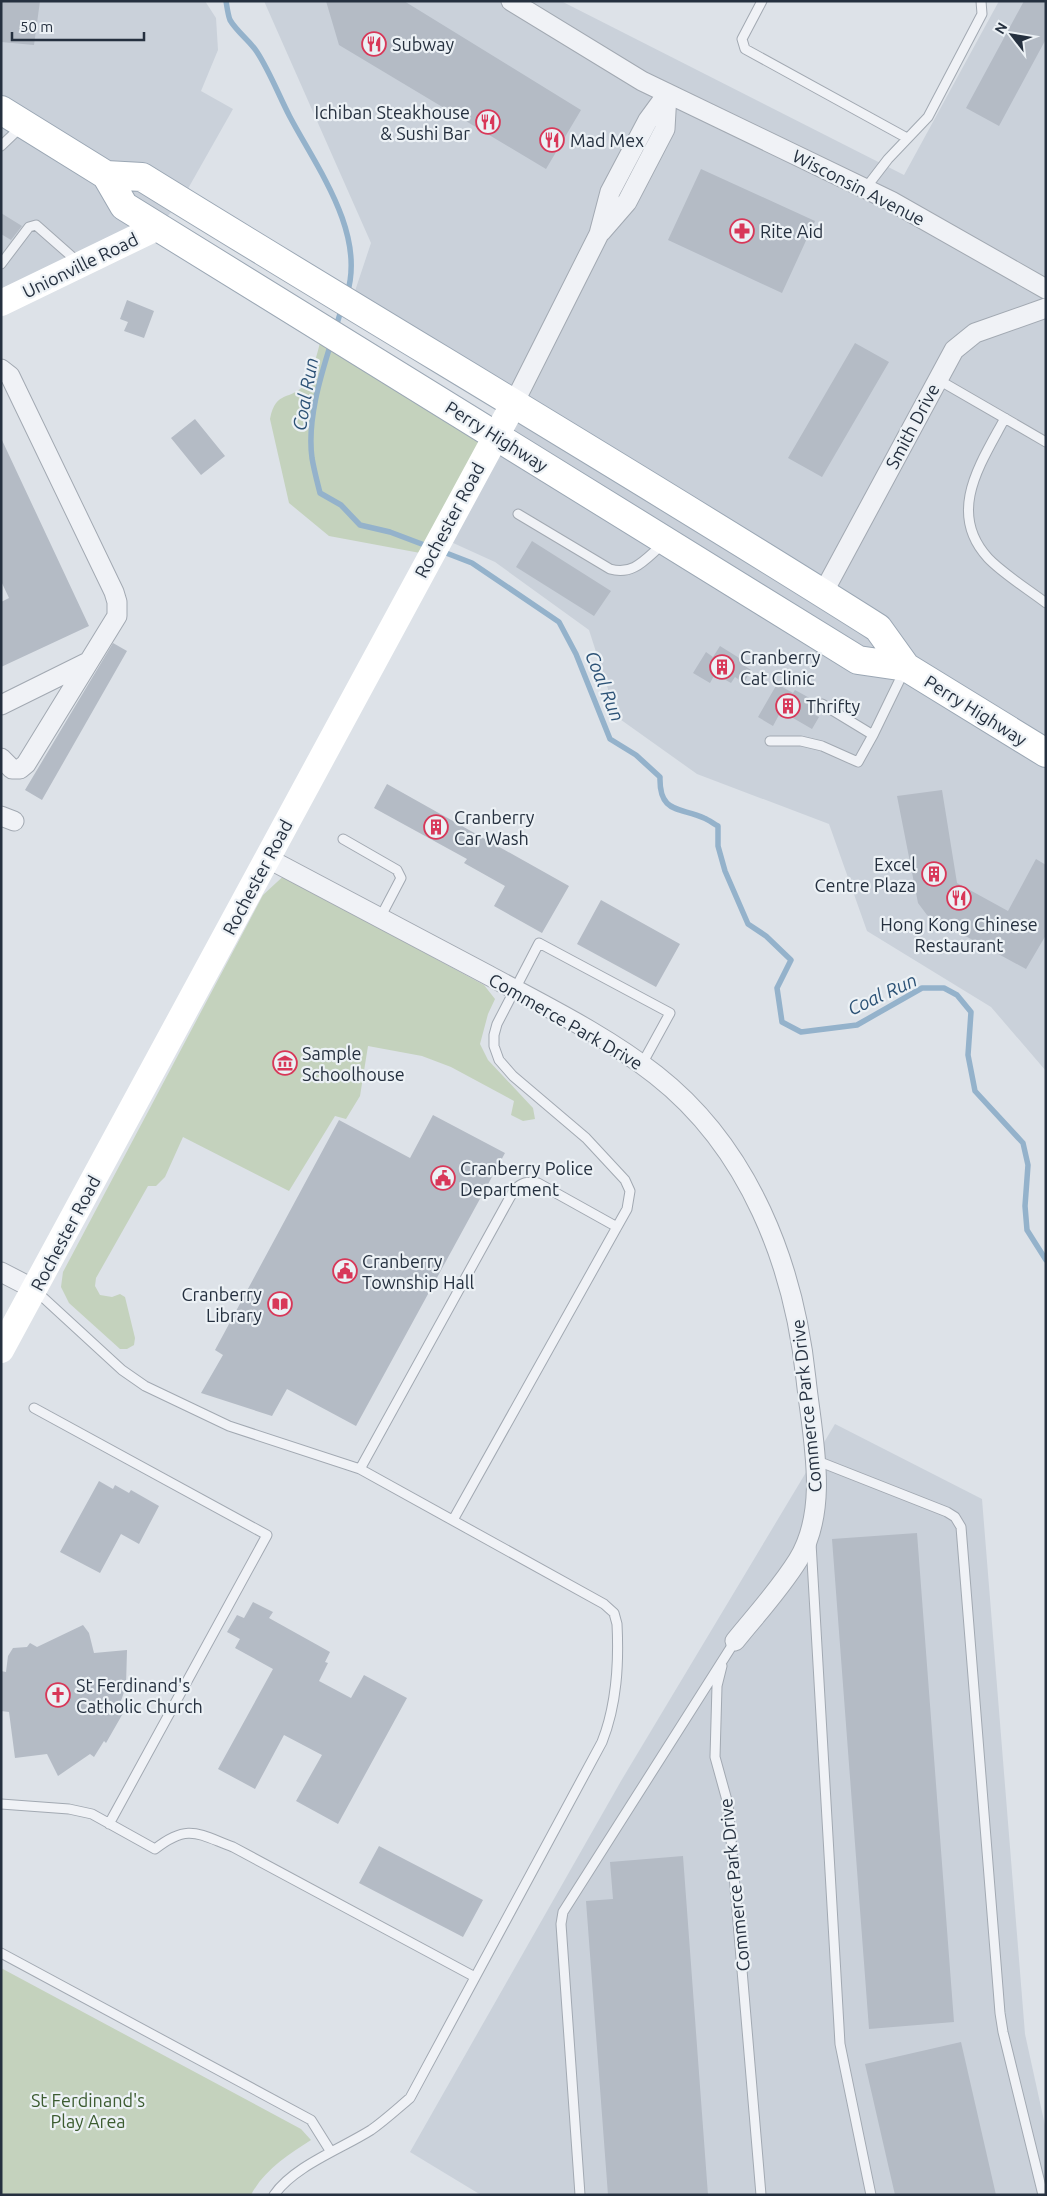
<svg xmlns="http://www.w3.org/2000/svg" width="1047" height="2196" font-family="Ubuntu,sans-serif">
  <rect width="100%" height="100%" fill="#dde2e8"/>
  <path fill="#cad1da" d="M1,1H205L216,18L218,50L201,91L233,109L181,201L158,227L1,303Z
    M264,1H561L904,175L999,1H1046V1071L991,1007L867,931L829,824L697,774L617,717L589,630L495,562L440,537L513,403L350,306L371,243Z
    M835,1424L982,1499L1025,2034L1046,2130V2195H481L410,2152L621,1781Z"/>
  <path fill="#c4d2bd" d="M324,329L495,435L431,555L329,536L289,503L270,419C276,389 291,401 304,385C315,370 318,347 324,329Z
    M290,870L307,889L484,985L495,999L488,1014L480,1044L488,1060L533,1108L535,1119L523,1121L511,1115L514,1101L451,1067L422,1056L368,1046L360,1096L346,1119L335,1116L289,1191L183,1137L165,1177L156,1186H148L96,1278L95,1286L100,1295L112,1297L120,1294L125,1297L135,1338L134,1345L127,1349H120L69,1303L61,1287L63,1272L263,895Z
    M1,1968L301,2129L311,2140C288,2155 264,2170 251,2195H1Z"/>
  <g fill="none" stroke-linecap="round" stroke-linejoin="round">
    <path stroke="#94b2cb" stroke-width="5.5" d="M226,1C227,7 228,15 230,20C237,32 250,41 257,52C270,72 279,96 290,117C317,168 366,233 347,294
      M336,327L342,307
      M331,343C320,378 307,421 312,458C314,470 317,481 320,493L341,505L360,525L390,532L427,546
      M441,551L472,563L559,622L576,654L610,739L636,755L660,777C659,814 680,807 704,818C709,820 714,824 718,826V846L725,871L748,924L766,936L791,960L777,988L782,1022L801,1032L857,1025L922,988H944L957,995L971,1012L968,1055L975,1091L1023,1143L1028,1165L1025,1206L1027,1230L1046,1260"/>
  </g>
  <path fill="#b4bbc5" d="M1,1H40L34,45L1,42Z
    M326,1H404L581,110L546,169L339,45Z
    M1024,1H1046V39L999,126L966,108Z
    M701,169L815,221L782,293L668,240Z
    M1,213L22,226L11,240L1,234Z
    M127,300L154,311L144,338L124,331L128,322L120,319Z
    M855,343L889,362L822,477L788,458Z
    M195,419L225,456L201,475L171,438Z
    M1,438L89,626L1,667V602L9,598L1,581Z
    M532,541L611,591L594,616L516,567Z
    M113,643L127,651L42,800L25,790Z
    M720,646L744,661L742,664L751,670L744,683L735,677L731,683L715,674L710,683L693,673L706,652L713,657Z
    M777,684L793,693L795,690L815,701L809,712L819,717L812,729L781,711L773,726L758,717Z
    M387,784L569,886L542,933L494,906L505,886L464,863L467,859L374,808Z
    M942,790L957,883L1008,911L1036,859L1046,865V935L1026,969L927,915L918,903L897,796Z
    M601,900L680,944L656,987L577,944Z
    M433,1115L505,1153L356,1426L287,1389L272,1416L201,1393L223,1355L215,1350L339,1120L410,1158Z
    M99,1481L113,1489L115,1485L129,1493L131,1490L159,1506L139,1544L121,1534L100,1573L60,1552Z
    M917,1533L954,2022L869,2029L832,1539Z
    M253,1602L273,1612L269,1618L330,1652L325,1662L328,1663L319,1681L351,1698L364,1675L407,1698L338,1824L296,1801L322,1755L284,1735L255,1789L218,1769L273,1669L235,1648L240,1639L227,1632L237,1615L244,1618Z
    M83,1625L89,1633L94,1653L127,1650L126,1686L120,1704L126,1708L106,1743L104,1741L94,1757L90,1754L58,1776L47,1754L15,1758L9,1712L1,1711V1671L6,1672L8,1656L13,1648L27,1647L30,1643L37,1647Z
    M379,1846L483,1900L463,1937L359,1883Z
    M683,1856L708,2195H608L586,1901L613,1899L610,1862Z
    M961,2042L996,2195H895L865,2064Z"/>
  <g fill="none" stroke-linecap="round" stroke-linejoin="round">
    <g stroke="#a2a9b2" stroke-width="11">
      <path id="lane" d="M762,1L742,39L745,49L907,138
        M1,146L22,126
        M865,189L888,159L928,117L982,14L981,1
        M1,264L29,227L36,225L78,262
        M937,379L1046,442
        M1005,418C981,463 946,512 988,558C1002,573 1029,590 1046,603
        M518,514L610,569C634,576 646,558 663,544
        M822,704L873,735L905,669
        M770,741H801L822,746L858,762L873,735
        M343,839L397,870L401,878L380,918
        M36,1291L122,1370L145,1386L229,1426L360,1469L604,1604L614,1613L617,1624C619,1664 617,1704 602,1742L410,2098C397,2109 384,2121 371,2130C341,2149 294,2166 274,2195
        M34,1408L267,1535L109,1824
        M815,1460L947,1512L955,1517L961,1527L1000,2013L1003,2032L1043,2195
        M360,1469L514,1190C522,1182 527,1181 538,1183L617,1227
        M453,1520L627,1209L630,1191L625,1180L586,1138L513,1076L499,1060L494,1046V1035L497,1024L539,943L670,1013L642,1064
        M811,1543L840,2044L871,2195
        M722,1666L717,1686L715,1757L728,1804L761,2195
        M1,1804L69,1809L92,1814L155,1849C188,1823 198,1834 233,1847L475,1977
        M1,1953L311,2120L331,2152
        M580,2195L561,1924L563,1912L735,1641"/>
    </g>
    <g stroke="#a2a9b2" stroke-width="21">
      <path id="street" d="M511,1L642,81L891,201L1046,289
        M601,232L627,202L665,129L667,94
        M1,369L10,376L114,592L117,602V616L26,764L20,769H12L1,758
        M514,403L599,234L610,192L648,120L667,94
        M823,593L954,350L975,333L1046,308
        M1,705L88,662
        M1,816L14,821
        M267,858C341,897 414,936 488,975C545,1006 605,1035 656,1075C749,1148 794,1264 806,1379C812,1436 830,1508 798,1560C780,1589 756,1615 735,1641
        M1,1272L34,1289"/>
    </g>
    <g stroke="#9ba7b4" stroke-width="30">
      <path id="primary" d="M1,110L106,175L124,206L858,660L906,667
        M106,175L142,177C386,328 635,474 878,628L906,667L1046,753"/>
    </g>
    <use href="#lane" stroke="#f0f2f6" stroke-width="9"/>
    <use href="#street" stroke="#f0f2f6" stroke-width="19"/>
    <path stroke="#fff" stroke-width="26" d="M1,303L158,227
      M1,1350L514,403"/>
    <use href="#primary" stroke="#fff" stroke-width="28"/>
  </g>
  <defs>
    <g id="restaurant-ring" transform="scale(1.25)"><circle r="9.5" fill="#ecf1f5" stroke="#d83758" stroke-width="1.5"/><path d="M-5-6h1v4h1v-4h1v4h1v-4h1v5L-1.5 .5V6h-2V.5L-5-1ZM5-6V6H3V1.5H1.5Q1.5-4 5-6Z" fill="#d83758"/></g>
    <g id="pharmacy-ring" transform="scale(1.25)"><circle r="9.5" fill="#ecf1f5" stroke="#d83758" stroke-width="1.5"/><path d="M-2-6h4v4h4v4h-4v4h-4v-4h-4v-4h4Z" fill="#d83758"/></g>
    <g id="building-ring" transform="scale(1.25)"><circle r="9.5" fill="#ecf1f5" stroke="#d83758" stroke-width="1.5"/><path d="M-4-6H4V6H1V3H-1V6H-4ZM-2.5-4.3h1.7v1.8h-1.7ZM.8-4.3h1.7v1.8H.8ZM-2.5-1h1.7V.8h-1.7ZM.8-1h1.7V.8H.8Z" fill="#d83758"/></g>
    <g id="museum-ring" transform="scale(1.25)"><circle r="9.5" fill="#ecf1f5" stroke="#d83758" stroke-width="1.5"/><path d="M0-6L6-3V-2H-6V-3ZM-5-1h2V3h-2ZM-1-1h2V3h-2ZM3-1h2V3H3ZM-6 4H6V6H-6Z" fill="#d83758"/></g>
    <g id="civic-ring" transform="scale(1.25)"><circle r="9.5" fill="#ecf1f5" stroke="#d83758" stroke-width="1.5"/><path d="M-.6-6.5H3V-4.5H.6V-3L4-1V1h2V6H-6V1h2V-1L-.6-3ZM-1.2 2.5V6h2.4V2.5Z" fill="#d83758"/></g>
    <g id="library-ring" transform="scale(1.25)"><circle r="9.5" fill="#ecf1f5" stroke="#d83758" stroke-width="1.5"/><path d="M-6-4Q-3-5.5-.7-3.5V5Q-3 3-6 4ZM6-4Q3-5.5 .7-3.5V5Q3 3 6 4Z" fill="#d83758"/></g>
    <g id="church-ring" transform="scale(1.25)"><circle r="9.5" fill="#ecf1f5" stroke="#d83758" stroke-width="1.5"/><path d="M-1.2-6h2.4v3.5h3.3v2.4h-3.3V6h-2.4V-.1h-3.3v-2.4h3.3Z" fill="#d83758"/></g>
  </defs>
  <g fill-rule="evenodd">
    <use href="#restaurant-ring" x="374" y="44"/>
    <use href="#restaurant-ring" x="488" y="122"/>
    <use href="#restaurant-ring" x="552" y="140"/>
    <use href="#pharmacy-ring" x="742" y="231"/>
    <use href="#building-ring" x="722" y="667"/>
    <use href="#building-ring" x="788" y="706"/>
    <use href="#building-ring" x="436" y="827"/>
    <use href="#building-ring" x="934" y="874"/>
    <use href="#restaurant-ring" x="959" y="898"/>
    <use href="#museum-ring" x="285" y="1063"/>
    <use href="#civic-ring" x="443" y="1178"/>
    <use href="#civic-ring" x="345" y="1271"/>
    <use href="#library-ring" x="280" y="1304"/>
    <use href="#church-ring" x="58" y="1695"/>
  </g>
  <g text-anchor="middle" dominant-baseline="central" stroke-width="4.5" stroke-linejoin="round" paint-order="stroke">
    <g font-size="18" fill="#25303f" stroke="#ecf1f5" text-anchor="start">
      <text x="392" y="44">Subway</text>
      <text x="470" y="112" text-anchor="end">Ichiban Steakhouse<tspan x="470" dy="21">&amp; Sushi Bar</tspan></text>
      <text x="570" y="140">Mad Mex</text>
      <text x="760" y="231">Rite Aid</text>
      <text x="740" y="657">Cranberry<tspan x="740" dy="21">Cat Clinic</tspan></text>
      <text x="806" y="706">Thrifty</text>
      <text x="454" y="817">Cranberry<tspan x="454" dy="21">Car Wash</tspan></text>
      <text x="916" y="864" text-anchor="end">Excel<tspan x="916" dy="21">Centre Plaza</tspan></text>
      <text x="959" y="924" text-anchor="middle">Hong Kong Chinese<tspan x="959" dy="21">Restaurant</tspan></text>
      <text x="302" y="1053">Sample<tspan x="302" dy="21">Schoolhouse</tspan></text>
      <text x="460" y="1168">Cranberry Police<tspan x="460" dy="21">Department</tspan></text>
      <text x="362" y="1261">Cranberry<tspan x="362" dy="21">Township Hall</tspan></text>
      <text x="262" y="1294" text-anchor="end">Cranberry<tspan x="262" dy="21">Library</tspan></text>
      <text x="76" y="1685">St Ferdinand's<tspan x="76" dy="21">Catholic Church</tspan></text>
    </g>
    <g font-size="18" fill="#25303f" stroke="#ecf1f5">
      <text transform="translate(859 187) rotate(27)">Wisconsin Avenue</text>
      <text transform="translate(80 265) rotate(-26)">Unionville Road</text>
      <text transform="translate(912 426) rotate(-62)">Smith Drive</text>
      <text transform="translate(497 436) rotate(32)">Perry Highway</text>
      <text transform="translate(449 520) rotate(-62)">Rochester Road</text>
      <text transform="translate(976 710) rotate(32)">Perry Highway</text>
      <text transform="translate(257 877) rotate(-62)">Rochester Road</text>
      <text transform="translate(566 1021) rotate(30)">Commerce Park Drive</text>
      <text transform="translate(65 1233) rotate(-62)">Rochester Road</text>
      <text transform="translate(806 1406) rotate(-96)">Commerce Park Drive</text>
      <text transform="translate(734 1885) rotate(-96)">Commerce Park Drive</text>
    </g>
    <g font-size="18" fill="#3c5c31" stroke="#ecf1f5">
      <text x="88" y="2100">St Ferdinand's<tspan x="88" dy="21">Play Area</tspan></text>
    </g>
    <g font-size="19" font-style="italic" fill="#2c5276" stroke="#ecf1f5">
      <text transform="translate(305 394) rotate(-80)">Coal Run</text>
      <text transform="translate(605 686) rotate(68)">Coal Run</text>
      <text transform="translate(882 994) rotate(-25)">Coal Run</text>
    </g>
  </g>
  <rect width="1047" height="2196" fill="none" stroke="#25303f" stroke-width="5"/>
  <g transform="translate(1012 35) rotate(301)" stroke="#ecf1f5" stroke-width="4" paint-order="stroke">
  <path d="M0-4L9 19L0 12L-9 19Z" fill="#25303f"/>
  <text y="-8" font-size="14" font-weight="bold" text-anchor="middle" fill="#25303f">N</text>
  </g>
  <path d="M12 32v8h132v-8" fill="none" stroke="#25303f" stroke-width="2.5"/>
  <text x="20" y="32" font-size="15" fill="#25303f" stroke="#ecf1f5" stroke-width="4" paint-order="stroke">50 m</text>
</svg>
